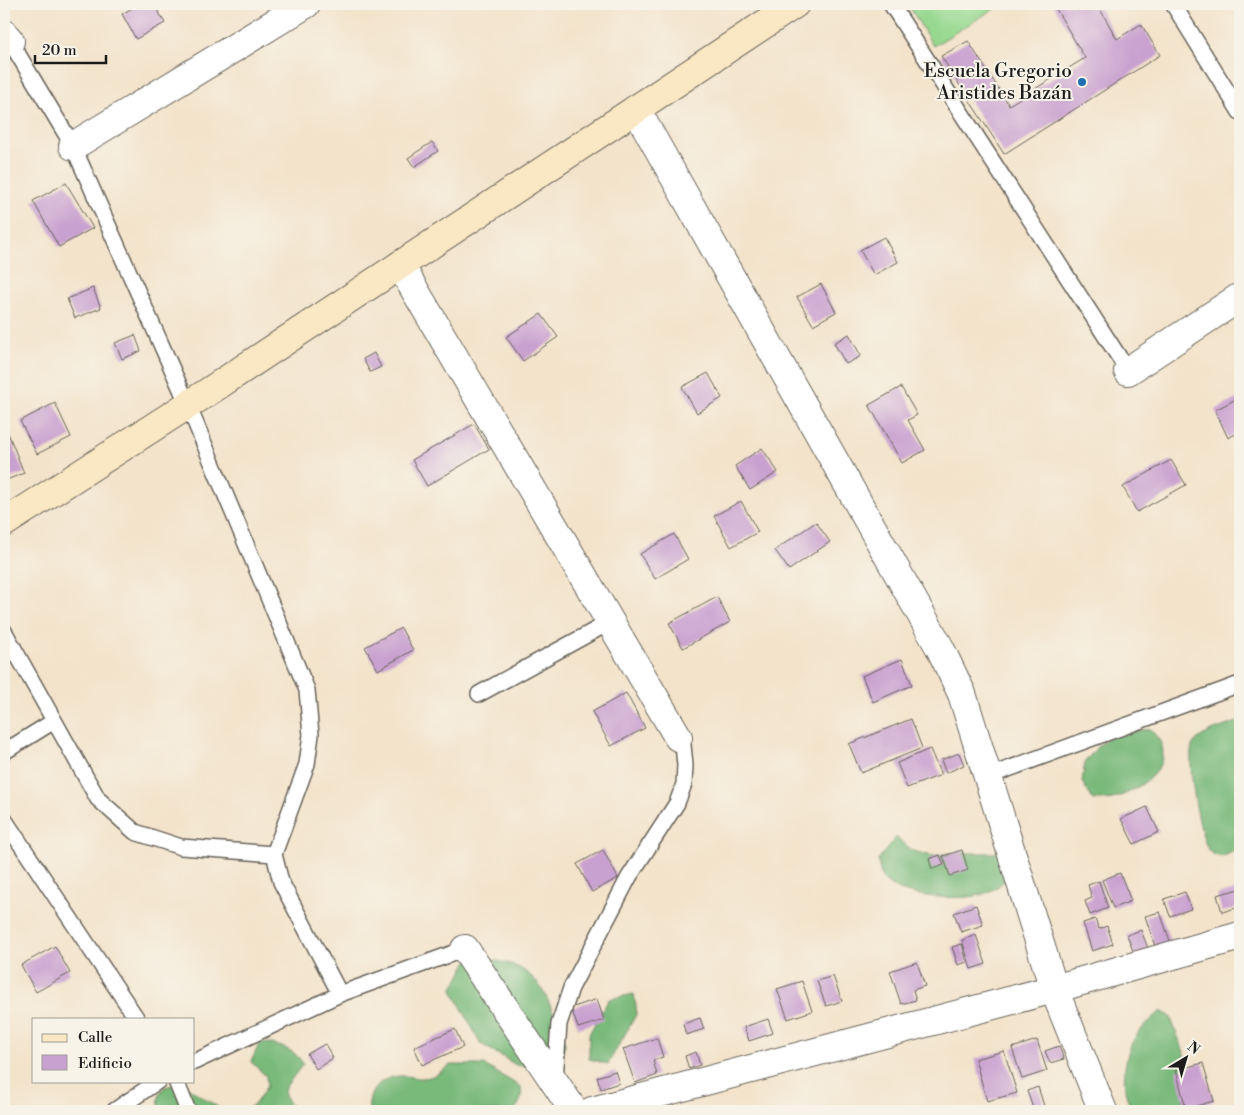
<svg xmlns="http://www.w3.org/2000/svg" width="1244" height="1115" font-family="'Libre Bodoni',serif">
  <rect width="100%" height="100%" fill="#f7f3e8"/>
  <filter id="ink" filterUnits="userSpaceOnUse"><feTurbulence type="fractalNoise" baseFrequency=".02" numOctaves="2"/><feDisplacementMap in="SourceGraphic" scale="10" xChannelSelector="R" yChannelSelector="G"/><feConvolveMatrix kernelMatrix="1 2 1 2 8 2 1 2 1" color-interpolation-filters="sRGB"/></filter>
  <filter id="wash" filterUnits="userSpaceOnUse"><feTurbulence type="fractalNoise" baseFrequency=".0096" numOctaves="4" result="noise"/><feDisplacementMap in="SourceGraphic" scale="20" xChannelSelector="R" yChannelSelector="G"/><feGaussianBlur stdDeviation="1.12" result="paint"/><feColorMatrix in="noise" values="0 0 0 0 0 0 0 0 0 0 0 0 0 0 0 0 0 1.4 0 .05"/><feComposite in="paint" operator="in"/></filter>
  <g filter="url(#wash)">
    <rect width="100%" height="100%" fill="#f3e3cb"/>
    <path fill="#97d990" stroke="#5a7a56" d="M908,4H1002L933,46Z"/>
    <path fill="#79b97a" stroke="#4a6a4b" d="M1240,721V849L1221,857C1218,856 1213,855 1210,852C1200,842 1185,756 1193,744C1201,732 1227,726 1240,721Z
      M1151,729C1154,734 1160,740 1162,746C1169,772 1133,793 1112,799C1107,800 1099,800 1093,800L1082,782L1085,762L1098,746L1113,734Z
      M896,837L913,851L933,856L952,853H994L1012,848L1015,869C1006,879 999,888 986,893C967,902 895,898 883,879C880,874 879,866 878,860Z
      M470,957C483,959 500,960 513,965C546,978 553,1014 565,1044L558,1064L538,1068L516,1065L481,1044L452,990Z
      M634,994L637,1013L608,1064L589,1059V1034L609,999Z
      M1161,1011L1170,1016L1185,1055L1183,1111H1134C1120,1095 1123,1061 1132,1043C1138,1030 1151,1020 1161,1011Z
      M260,1042C276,1044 296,1049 303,1064L284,1089C285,1102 290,1106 302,1111H243L255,1104L267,1086L266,1076L251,1062Z
      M451,1065H484L521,1087C522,1097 521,1104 513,1111H369C367,1090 382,1075 404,1076C410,1076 417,1079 423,1078C434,1078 443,1070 451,1065Z
      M174,1085H184L224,1111H162C156,1102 158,1096 164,1087Z"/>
    <g id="blocks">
      <path fill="#c9a1d0" d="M139,4H154L165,23L136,39L122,14Z
        M1053,4H1097L1117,39L1141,24L1160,55L1004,154L941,56L968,41L1009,105L1085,58Z
        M432,142L438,151L414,167L408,158Z
        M66,183L93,228L59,247L33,201Z
        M884,237L898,262L874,275L860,250Z
        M821,284L836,312L813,325L797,297Z
        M93,288L101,308L75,318L67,299Z
        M541,314L558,337L523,361L506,337Z
        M849,334L861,356L846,364L834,343Z
        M135,335L141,351L122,359L115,343Z
        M374,353L381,367L370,372L363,359Z
        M708,373L722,398L697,413L682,387Z
        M901,387L917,415L908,420L925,450L902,463L869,405Z
        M1240,397V432L1228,438L1215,410Z
        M55,403L71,437L37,454L20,421Z
        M4,423L24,473L4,481Z
        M474,424L489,449L427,486L412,460Z
        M762,448L778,472L750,490L735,466Z
        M1171,460L1186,485L1137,512L1123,487Z
        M741,501L758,532L731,547L714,516Z
        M816,522L830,542L789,570L775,550Z
        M674,534L688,559L655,579L640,554Z
        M717,597L730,622L683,648L669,623Z
        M401,628L413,650L378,670L365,647Z
        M902,659L912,685L873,702L862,676Z
        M626,693L645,728L611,746L592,712Z
        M911,719L922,748L861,773L849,744Z
        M930,749L941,775L907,788L897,763Z
        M959,753L964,765L946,773L941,760Z
        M1147,807L1159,832L1134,844L1121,819Z
        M603,850L618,878L592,892L577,864Z
        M962,850L968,870L950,876L943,856Z
        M940,855L944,865L932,869L929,859Z
        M1120,873L1131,901L1113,908L1102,880Z
        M1099,881L1108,908L1090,915L1085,901L1092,898L1088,885Z
        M1239,889L1240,907L1222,912L1217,895Z
        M1185,892L1191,909L1170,916L1164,899Z
        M976,905L983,925L961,932L954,913Z
        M1160,912L1171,944L1156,949L1145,916Z
        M1095,919L1099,929L1107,926L1113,944L1092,951L1083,923Z
        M1141,930L1149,951L1135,956L1127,935Z
        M976,935L986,964L971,969L962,940Z
        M962,944L967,962L958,965L952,947Z
        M55,946L70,973L36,992L21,965Z
        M917,962L925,986L913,990L916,1000L901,1004L890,971Z
        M833,976L842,1001L826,1006L817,981Z
        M802,981L812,1011L788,1019L777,989Z
        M597,999L604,1020L578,1028L571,1008Z
        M700,1018L704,1029L686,1035L683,1024Z
        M768,1019L773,1033L749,1041L744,1027Z
        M455,1029L463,1047L422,1065L414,1047Z
        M657,1038L663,1057L653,1060L657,1075L635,1083L623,1049Z
        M1037,1040L1047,1071L1022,1079L1012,1048Z
        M325,1044L333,1058L316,1069L307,1054Z
        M1059,1046L1064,1059L1050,1063L1045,1051Z
        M1004,1051L1017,1093L987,1101L975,1059Z
        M696,1052L700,1065L689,1069L685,1056Z
        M1203,1063L1214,1101L1196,1106L1197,1111H1180L1186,1109L1176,1070Z
        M615,1071L619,1083L601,1089L597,1077Z
        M1038,1087L1045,1109L1034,1111L1027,1091Z"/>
    </g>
  </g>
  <g filter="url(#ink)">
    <use href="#blocks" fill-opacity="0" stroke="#676259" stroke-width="1"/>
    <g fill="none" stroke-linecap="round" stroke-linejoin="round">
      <g stroke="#676259" stroke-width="18">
        <path id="lane" d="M891,4L1128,371
          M1173,4L1240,112
          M10,41L73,146L188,405L307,690L311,735L307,764L274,854L281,882L340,994
          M4,631L98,799L135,832L181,847L274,854
          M479,694L610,622
          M4,752L54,721
          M989,776L1240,684
          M4,819L137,1019
          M194,1062L340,994L465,949
          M555,1079L559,1024L571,988L629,877L677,803L684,784L685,765L683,745L678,737
          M176,1081L188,1111
          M114,1111L158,1081"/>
      </g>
      <g stroke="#676259" stroke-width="30">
        <path id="street" d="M4,34L10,41
          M636,109L940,648L962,694L1054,989L1103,1111
          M73,146L306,4
          M400,265L678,737
          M1128,371L1240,297
          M465,949L574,1111
          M592,1111L1054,989L1240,936"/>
      </g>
      <g stroke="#676259" stroke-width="30">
        <path id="secondary" d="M4,523L205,394L795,4"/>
      </g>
      <use href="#lane" stroke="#fff" stroke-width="15"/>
      <use href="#street" stroke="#fff" stroke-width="28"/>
      <use href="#secondary" stroke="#fae7c3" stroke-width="28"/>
    </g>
  </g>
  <circle fill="#1f6fb2" stroke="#f7f3e8" stroke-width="2" cx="1082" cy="82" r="5"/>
  <g text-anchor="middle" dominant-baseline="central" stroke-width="4" stroke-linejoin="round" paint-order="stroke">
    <g font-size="19" fill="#1c1c1c" stroke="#f7f3e8" text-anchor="end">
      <text x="1072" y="71">Escuela Gregorio<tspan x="1072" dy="22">Aristides Bazán</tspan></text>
    </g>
  </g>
  <rect width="1244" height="1115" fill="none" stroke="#f7f3e8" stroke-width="20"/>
  <rect x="32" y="1018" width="162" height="65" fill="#f7f3e8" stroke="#9f9d96"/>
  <rect x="42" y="1034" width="25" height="8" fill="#fae7c3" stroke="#9f9d96"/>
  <text x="78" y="1042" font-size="15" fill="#1c1c1c">Calle</text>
  <rect x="42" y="1055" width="25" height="15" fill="#c9a1d0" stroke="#9f9d96"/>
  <text x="78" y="1068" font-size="15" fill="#1c1c1c">Edificio</text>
  <g transform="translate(1186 1058) rotate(38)" stroke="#f7f3e8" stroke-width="4" paint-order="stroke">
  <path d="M0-4L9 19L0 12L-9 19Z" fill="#1c1c1c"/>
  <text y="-8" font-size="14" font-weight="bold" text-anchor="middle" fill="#1c1c1c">N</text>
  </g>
  <path d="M35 55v8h71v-8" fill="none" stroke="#1c1c1c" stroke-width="2.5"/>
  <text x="42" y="55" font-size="15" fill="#1c1c1c" stroke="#f7f3e8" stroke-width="4" paint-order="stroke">20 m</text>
</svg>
